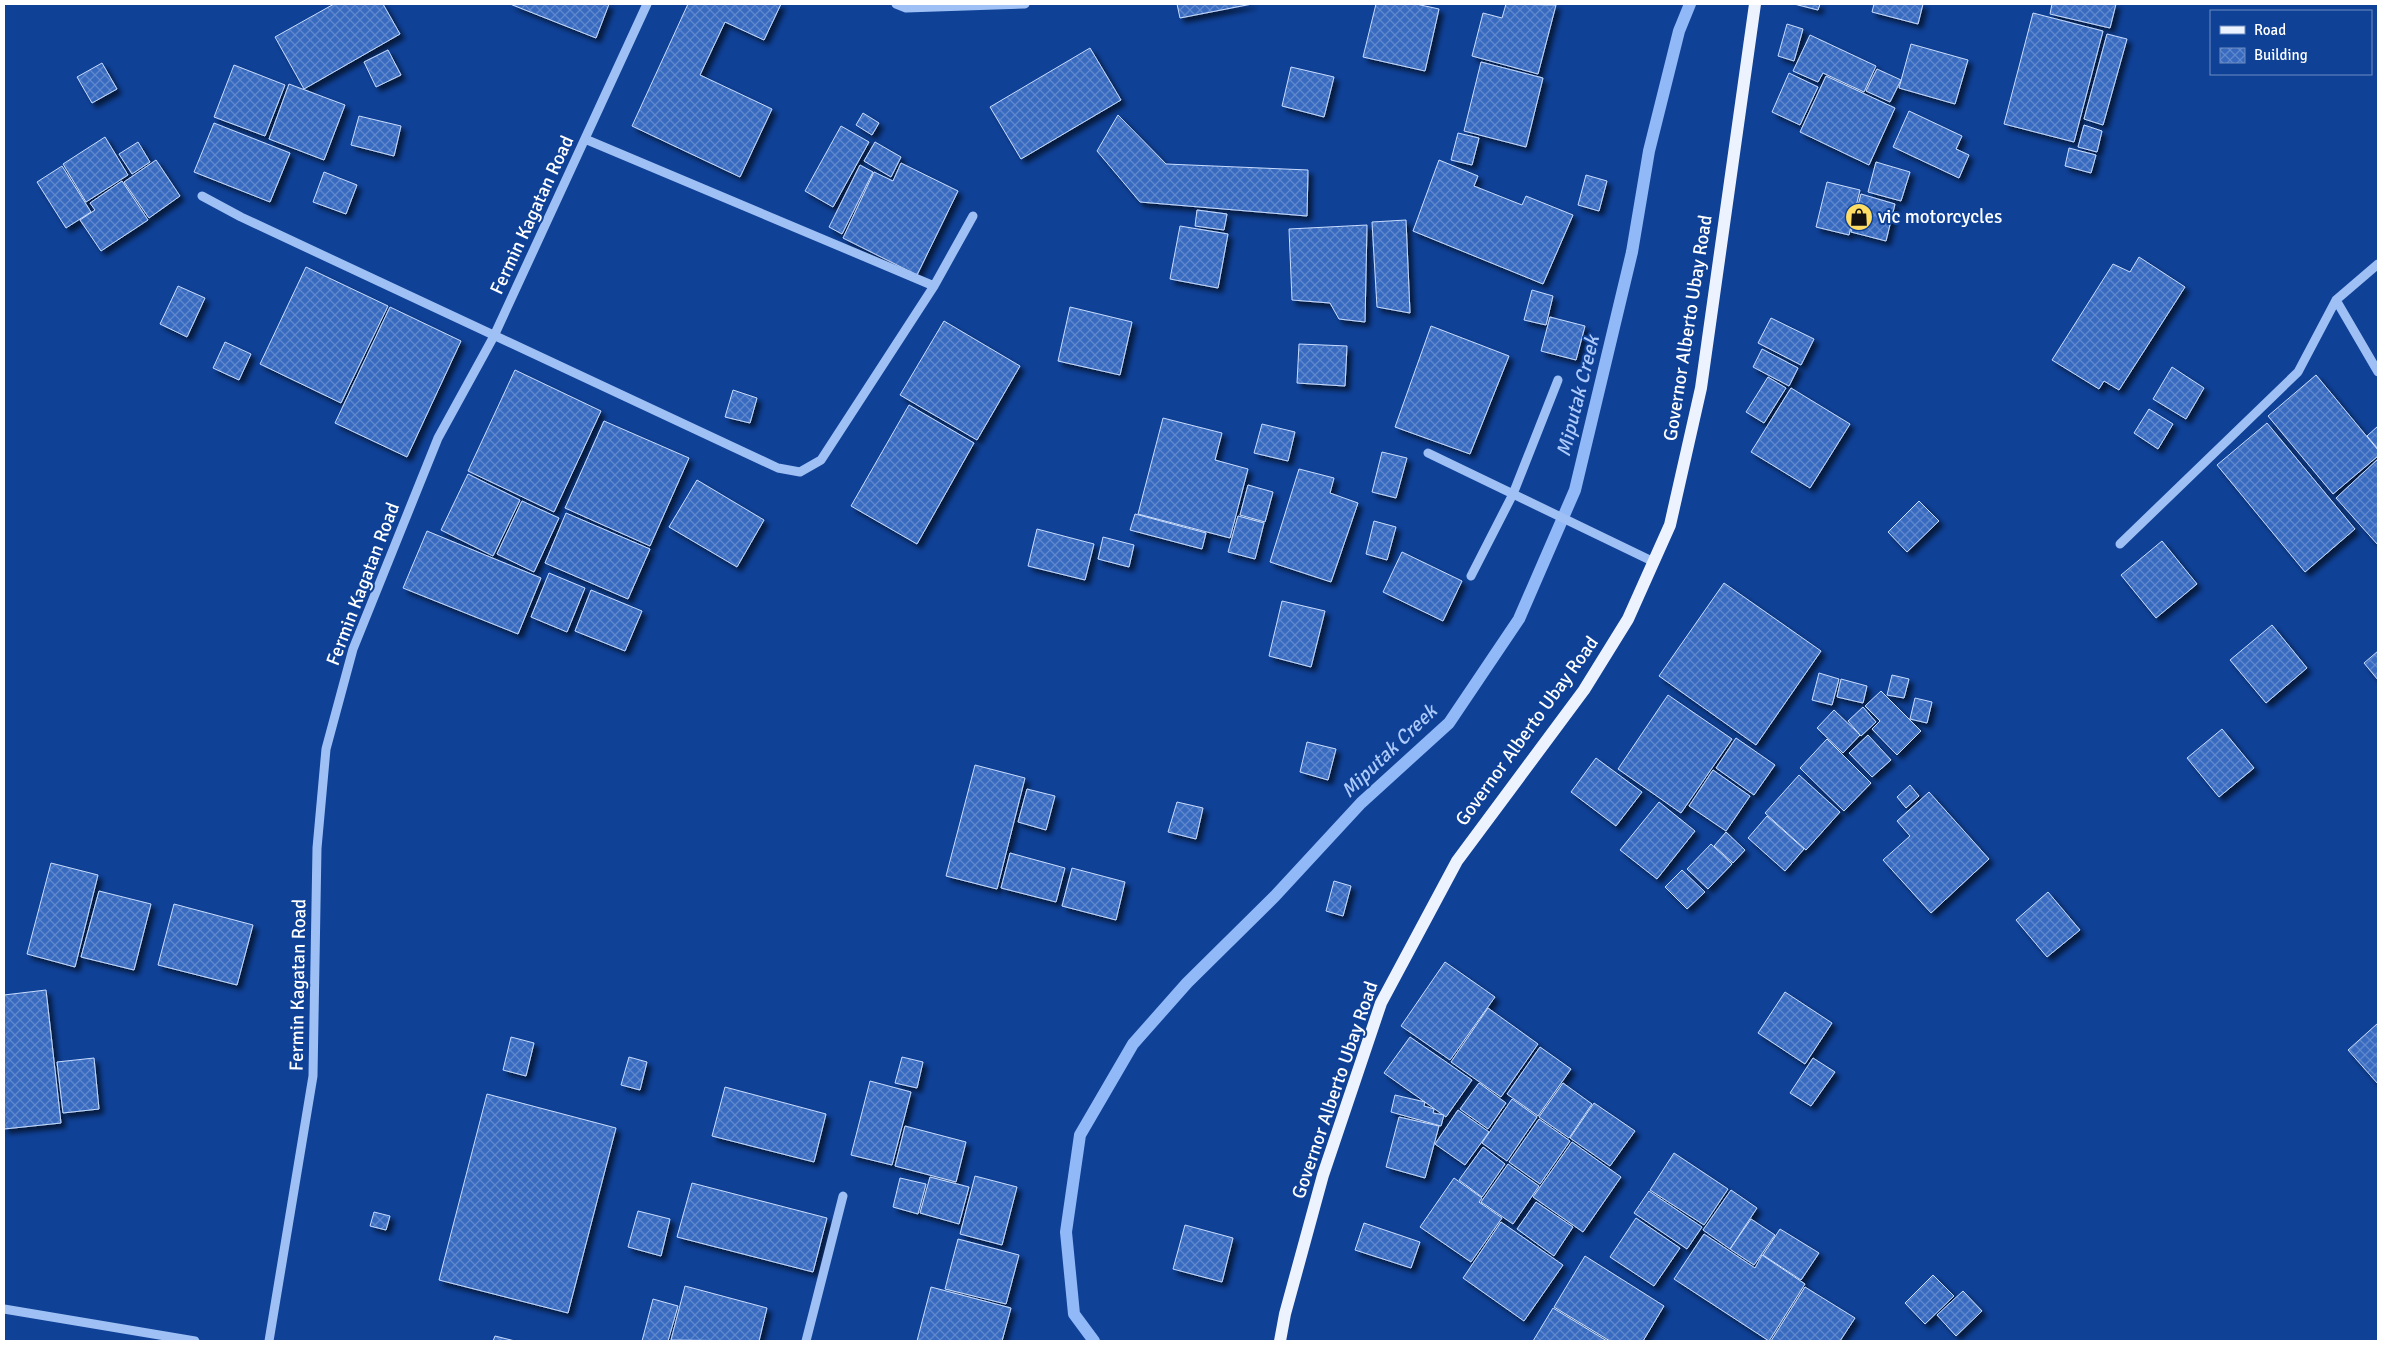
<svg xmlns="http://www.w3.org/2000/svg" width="2382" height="1345" font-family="Signika,sans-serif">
  <defs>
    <pattern id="building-cross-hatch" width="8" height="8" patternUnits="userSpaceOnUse" patternTransform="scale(1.25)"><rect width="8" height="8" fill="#386ac0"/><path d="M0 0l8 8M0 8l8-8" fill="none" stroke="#6088cd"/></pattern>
    <filter id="shadow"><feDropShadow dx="4.5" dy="4.5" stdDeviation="2.5" flood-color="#0009"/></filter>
  </defs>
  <rect width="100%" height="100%" fill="#0f4197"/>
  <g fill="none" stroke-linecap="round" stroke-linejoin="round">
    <path stroke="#91b9f8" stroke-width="12" d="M1094,1341L1074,1314L1066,1232L1080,1135L1133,1044L1187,983L1275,896L1361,803L1449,723L1519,619L1575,490L1632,252L1649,151L1679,31L1690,4"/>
  </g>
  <path fill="url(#building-cross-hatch)" stroke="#c7dcfe" filter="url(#shadow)" d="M334,4H383L400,34L304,89L275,37Z
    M510,4H609L596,38Z
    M688,4H781L764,40L725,22L700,75L772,109L740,177L632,126Z
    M1177,4H1252L1180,18Z
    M1376,4H1416L1439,9L1425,71L1363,57Z
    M1506,4L1556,5L1538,74L1472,56L1483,13L1502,18Z
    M1794,4H1820L1818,10Z
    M1874,4H1923L1918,24L1872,12Z
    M2052,4H2116L2110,28L2050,14Z
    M2033,13L2103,31L2074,142L2004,124Z
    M1787,24L1803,29L1794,61L1778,56Z
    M2107,34L2127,39L2103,125L2084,119Z
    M1810,35L1876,66L1864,92L1823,73L1818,82L1793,71Z
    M1911,44L1968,60L1955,104L1899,88Z
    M1090,48L1121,100L1021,159L990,107Z
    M388,50L401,75L376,87L364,62Z
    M1481,62L1543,78L1526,147L1464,131Z
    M102,63L117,89L92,103L77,77Z
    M234,65L285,85L265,136L214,117Z
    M1291,67L1334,77L1324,117L1282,106Z
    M1877,69L1901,80L1890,102L1866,91Z
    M1789,73L1818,87L1800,125L1772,112Z
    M1826,76L1895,108L1869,165L1800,132Z
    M289,84L345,105L324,160L269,139Z
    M1909,111L1962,136L1956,149L1969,155L1959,178L1893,147Z
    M863,113L879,123L872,135L856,125Z
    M1118,115L1166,164L1308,170L1307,216L1140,202L1097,151Z
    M359,116L401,126L394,156L351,145Z
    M214,123L290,153L270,202L194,172Z
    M2084,125L2102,131L2097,152L2078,147Z
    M841,126L869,142L833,207L805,191Z
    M1458,133L1479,138L1472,165L1451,160Z
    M105,137L128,175L86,202L63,164Z
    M138,142L150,162L132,174L119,154Z
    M875,142L901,157L891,177L864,161Z
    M2069,148L2096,155L2091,173L2065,166Z
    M156,160L180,196L149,218L124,182Z
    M1439,160L1478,176L1474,186L1522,205L1526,196L1573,215L1543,284L1413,231Z
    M1876,162L1910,172L1901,201L1868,192Z
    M901,163L958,191L917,275L843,238L874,172L893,181Z
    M860,165L873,172L842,234L829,227Z
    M62,166L91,212L66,228L37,182Z
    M324,172L357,185L346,214L313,202Z
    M1586,175L1607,181L1599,211L1578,205Z
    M122,181L148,220L101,251L80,220L95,210L90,203Z
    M1827,182L1860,190L1849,235L1816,227Z
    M1861,194L1895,204L1886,241L1851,232Z
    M1197,210L1227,214L1224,230L1195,226Z
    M1406,220L1410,313L1377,307L1372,222Z
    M1367,225L1365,322L1339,319L1330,303L1292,300L1289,229Z
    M1180,226L1228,234L1218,288L1170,279Z
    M2139,257L2185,287L2119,390L2104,381L2099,389L2052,360L2113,264L2130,272Z
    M306,267L388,306L341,403L260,364Z
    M178,286L205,298L187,337L160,324Z
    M1532,290L1553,296L1546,325L1524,320Z
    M390,307L461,341L407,457L335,423Z
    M1070,307L1132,322L1120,375L1058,361Z
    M1550,317L1585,326L1576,360L1541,351Z
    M1771,318L1814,339L1801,365L1758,343Z
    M944,321L1020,366L977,440L900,395Z
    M1431,326L1509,356L1470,454L1395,427Z
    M225,342L251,354L239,380L213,368Z
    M1299,344L1347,346L1345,386L1297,383Z
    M1762,349L1798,368L1789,386L1753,367Z
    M2172,367L2204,388L2186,419L2153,399Z
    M515,370L601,411L554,512L468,471Z
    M2316,375L2378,450V456L2333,494L2268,416Z
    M1768,377L1786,388L1764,423L1746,412Z
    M1791,388L1850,424L1810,488L1751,452Z
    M733,390L757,398L750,423L725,417Z
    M909,405L974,443L917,544L851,506Z
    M2149,409L2173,424L2158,449L2134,433Z
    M1163,418L1222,433L1215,460L1248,469L1230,538L1138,514Z
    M604,421L689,458L650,546L565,508Z
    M2267,423L2355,529L2305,572L2217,465Z
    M1262,424L1295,432L1288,461L1254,453Z
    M2378,426V449L2367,436Z
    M1382,452L1407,458L1396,498L1372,492Z
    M2378,459V545L2336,498Z
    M1299,469L1334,478L1330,493L1358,503L1331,582L1270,562Z
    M468,474L520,500L493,556L441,530Z
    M697,480L764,520L737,567L669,527Z
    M1248,485L1273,492L1265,522L1240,515Z
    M522,501L559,518L534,572L497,554Z
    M1919,501L1939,521L1907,552L1888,532Z
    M566,513L650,549L628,599L545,563Z
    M1135,514L1206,533L1202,549L1130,530Z
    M1238,516L1264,523L1255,559L1228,552Z
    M1374,521L1396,527L1387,560L1366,554Z
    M1037,529L1094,544L1085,580L1028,566Z
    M427,531L541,578L518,634L403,588Z
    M1103,537L1134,545L1129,567L1098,559Z
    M2162,541L2197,584L2156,618L2121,575Z
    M1402,552L1462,581L1443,621L1383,592Z
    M549,573L585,588L567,632L531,617Z
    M1724,583L1821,651L1756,745L1659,676Z
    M591,590L642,611L625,651L575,631Z
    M1282,601L1325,611L1311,667L1269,656Z
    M2272,625L2307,668L2266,703L2230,660Z
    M2378,651V680L2364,663Z
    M1819,673L1839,679L1832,705L1812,700Z
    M1892,675L1909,679L1904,698L1887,695Z
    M1841,679L1867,686L1863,703L1837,697Z
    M1881,691L1921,731L1897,755L1872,729L1880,721L1865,706Z
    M1668,695L1732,739L1681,813L1618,769Z
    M1915,698L1932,702L1927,723L1910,719Z
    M1863,707L1876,722L1861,736L1848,721Z
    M1834,710L1860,735L1843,753L1817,728Z
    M2222,729L2254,768L2219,797L2187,758Z
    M1868,735L1891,760L1872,777L1849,753Z
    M1736,738L1775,765L1754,795L1716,768Z
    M1827,739L1871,783L1844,811L1800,768Z
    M1307,742L1336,749L1328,780L1300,772Z
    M1596,758L1642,792L1616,826L1571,792Z
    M975,765L1025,778L997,889L946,876Z
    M1713,770L1750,796L1726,831L1689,806Z
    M1799,775L1840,812L1806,850L1765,813Z
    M1910,785L1919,796L1906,808L1897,797Z
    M1027,789L1055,796L1046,830L1018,822Z
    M1929,792L1989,859L1931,913L1883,860L1910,836L1897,821Z
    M1177,802L1203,808L1196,839L1168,832Z
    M1659,802L1695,831L1657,879L1620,850Z
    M1767,816L1804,849L1785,871L1748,838Z
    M1726,832L1745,850L1733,863L1714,846Z
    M1711,844L1732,864L1708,889L1687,869Z
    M1010,853L1065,868L1056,902L1001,888Z
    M51,863L98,875L75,967L27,954Z
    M1072,868L1125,882L1116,920L1062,906Z
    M1682,870L1705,892L1687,909L1665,887Z
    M1334,881L1351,886L1343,916L1326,911Z
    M99,891L151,904L134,970L81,957Z
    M2048,892L2080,930L2047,957L2016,920Z
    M174,904L253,925L237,985L158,965Z
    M1445,962L1495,997L1450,1060L1401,1026Z
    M46,990L61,1123L4,1129V995Z
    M1785,992L1832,1023L1805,1064L1758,1033Z
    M1488,1008L1538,1044L1501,1097L1451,1062Z
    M2378,1023V1084L2348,1050Z
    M511,1037L534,1043L526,1076L503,1070Z
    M1410,1037L1472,1080L1446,1117L1384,1073Z
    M1540,1047L1571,1069L1538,1116L1507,1094Z
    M629,1057L647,1062L640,1090L621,1085Z
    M902,1057L923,1062L917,1088L895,1083Z
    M94,1058L99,1109L63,1113L57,1062Z
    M1813,1058L1835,1072L1811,1106L1790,1093Z
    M870,1081L911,1092L892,1165L851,1155Z
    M1479,1083L1506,1103L1488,1129L1460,1109Z
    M1563,1083L1592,1104L1569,1138L1539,1117Z
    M725,1087L826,1114L814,1162L712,1136Z
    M487,1094L616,1128L568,1313L439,1280Z
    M1395,1095L1425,1102L1424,1106L1434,1109L1433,1113L1444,1115L1441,1126L1391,1112Z
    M1512,1099L1537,1117L1507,1161L1482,1143Z
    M1594,1103L1635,1131L1610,1166L1570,1138Z
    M1458,1110L1489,1132L1465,1165L1435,1144Z
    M1399,1117L1439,1126L1425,1178L1386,1167Z
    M1539,1119L1570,1141L1540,1184L1509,1162Z
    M905,1126L966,1142L956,1182L895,1166Z
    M1572,1142L1621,1177L1583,1232L1533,1197Z
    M1483,1147L1505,1164L1482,1197L1459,1180Z
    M1674,1153L1728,1189L1704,1225L1650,1190Z
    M1508,1164L1539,1186L1513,1224L1481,1202Z
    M975,1176L1017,1187L1002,1245L960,1234Z
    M930,1177L969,1187L959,1224L920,1213Z
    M900,1178L926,1184L918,1214L893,1207Z
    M1454,1178L1482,1198L1479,1202L1502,1218L1471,1262L1420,1227Z
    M692,1183L827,1218L813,1272L677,1237Z
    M1731,1190L1757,1208L1730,1249L1703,1230Z
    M1649,1191L1702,1227L1687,1249L1634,1213Z
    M1536,1202L1573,1227L1554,1256L1517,1229Z
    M638,1211L670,1219L661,1256L628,1247Z
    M374,1212L390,1216L386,1230L370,1226Z
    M1636,1218L1680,1248L1654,1286L1610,1257Z
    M1751,1219L1775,1235L1754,1265L1730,1249Z
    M1501,1222L1563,1265L1524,1321L1463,1278Z
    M1364,1223L1420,1242L1411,1268L1355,1250Z
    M1185,1225L1233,1238L1222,1282L1173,1269Z
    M1780,1229L1819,1253L1801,1280L1763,1255Z
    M1704,1234L1755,1268L1762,1255L1805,1284L1769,1341L1674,1279Z
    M958,1239L1019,1255L1006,1304L945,1289Z
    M1585,1256L1664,1306L1643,1341H1610L1554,1307Z
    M1933,1275L1954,1296L1925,1324L1905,1303Z
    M685,1286L767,1308L759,1341L671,1340Z
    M931,1287L1011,1308L1002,1341H917Z
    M1805,1287L1855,1318L1840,1341H1771Z
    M1963,1291L1982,1311L1956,1336L1937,1315Z
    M653,1299L678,1306L668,1341H642Z
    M1553,1308L1607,1341H1533Z
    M495,1336L515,1341H493Z"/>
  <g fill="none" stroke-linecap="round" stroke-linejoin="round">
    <path stroke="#9fc0f4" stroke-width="9" d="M896,4L906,8L1025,4
      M585,139L934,286
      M202,196L241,217L778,468L800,472L821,460L934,286L973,216
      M2336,300L2378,372
      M1428,453L1654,562
      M2120,544L2298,372L2336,300L2378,264
      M1471,576L1513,494L1558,380
      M4,1309L195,1341
      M269,1341L313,1076L317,848L326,749L353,649L438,438L494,336L647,4
      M806,1341L843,1196"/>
    <path stroke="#edf2ff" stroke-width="12" d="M1280,1341L1285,1314L1323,1175L1381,1003L1457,861L1584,690L1628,619L1670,525L1701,388L1755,4"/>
  </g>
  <defs>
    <g id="shop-disc" transform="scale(1.4375)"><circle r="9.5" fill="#ffdd63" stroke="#0f4197"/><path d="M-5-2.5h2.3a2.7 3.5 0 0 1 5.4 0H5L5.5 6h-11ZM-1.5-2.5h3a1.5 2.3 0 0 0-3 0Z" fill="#111"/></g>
  </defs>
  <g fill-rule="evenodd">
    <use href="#shop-disc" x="1859" y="217"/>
  </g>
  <g text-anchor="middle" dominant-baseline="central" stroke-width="4" stroke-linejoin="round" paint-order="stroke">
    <g font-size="19" fill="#fff" stroke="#0f4197">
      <text transform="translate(532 215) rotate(-65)">Fermin Kagatan Road</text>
      <text transform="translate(1688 328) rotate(-81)">Governor Alberto Ubay Road</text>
      <text transform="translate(363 584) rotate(-69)">Fermin Kagatan Road</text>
      <text transform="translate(1527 731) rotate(-54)">Governor Alberto Ubay Road</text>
      <text transform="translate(298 985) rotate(-89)">Fermin Kagatan Road</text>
      <text transform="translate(1335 1090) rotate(-71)">Governor Alberto Ubay Road</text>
    </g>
    <g font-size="19" fill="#fff" stroke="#0f4197" text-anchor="start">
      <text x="1878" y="217">vic motorcycles</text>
    </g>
    <g font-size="20" font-style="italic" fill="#accafb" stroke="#0f4197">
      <text transform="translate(1578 396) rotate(-76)">Miputak Creek</text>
      <text transform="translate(1389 751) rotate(-44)">Miputak Creek</text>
    </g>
  </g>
  <rect width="2382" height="1345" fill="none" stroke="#ffffff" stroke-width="10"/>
  <rect x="2210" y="10" width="162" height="65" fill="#0f4197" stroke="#6f8dc1"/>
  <rect x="2220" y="26" width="25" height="8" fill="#edf2ff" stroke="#6f8dc1"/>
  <text x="2254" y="35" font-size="15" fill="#ffffff">Road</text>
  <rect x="2220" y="48" width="25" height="15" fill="url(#building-cross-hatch)" stroke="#6f8dc1"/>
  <text x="2254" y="60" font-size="15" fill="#ffffff">Building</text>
</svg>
